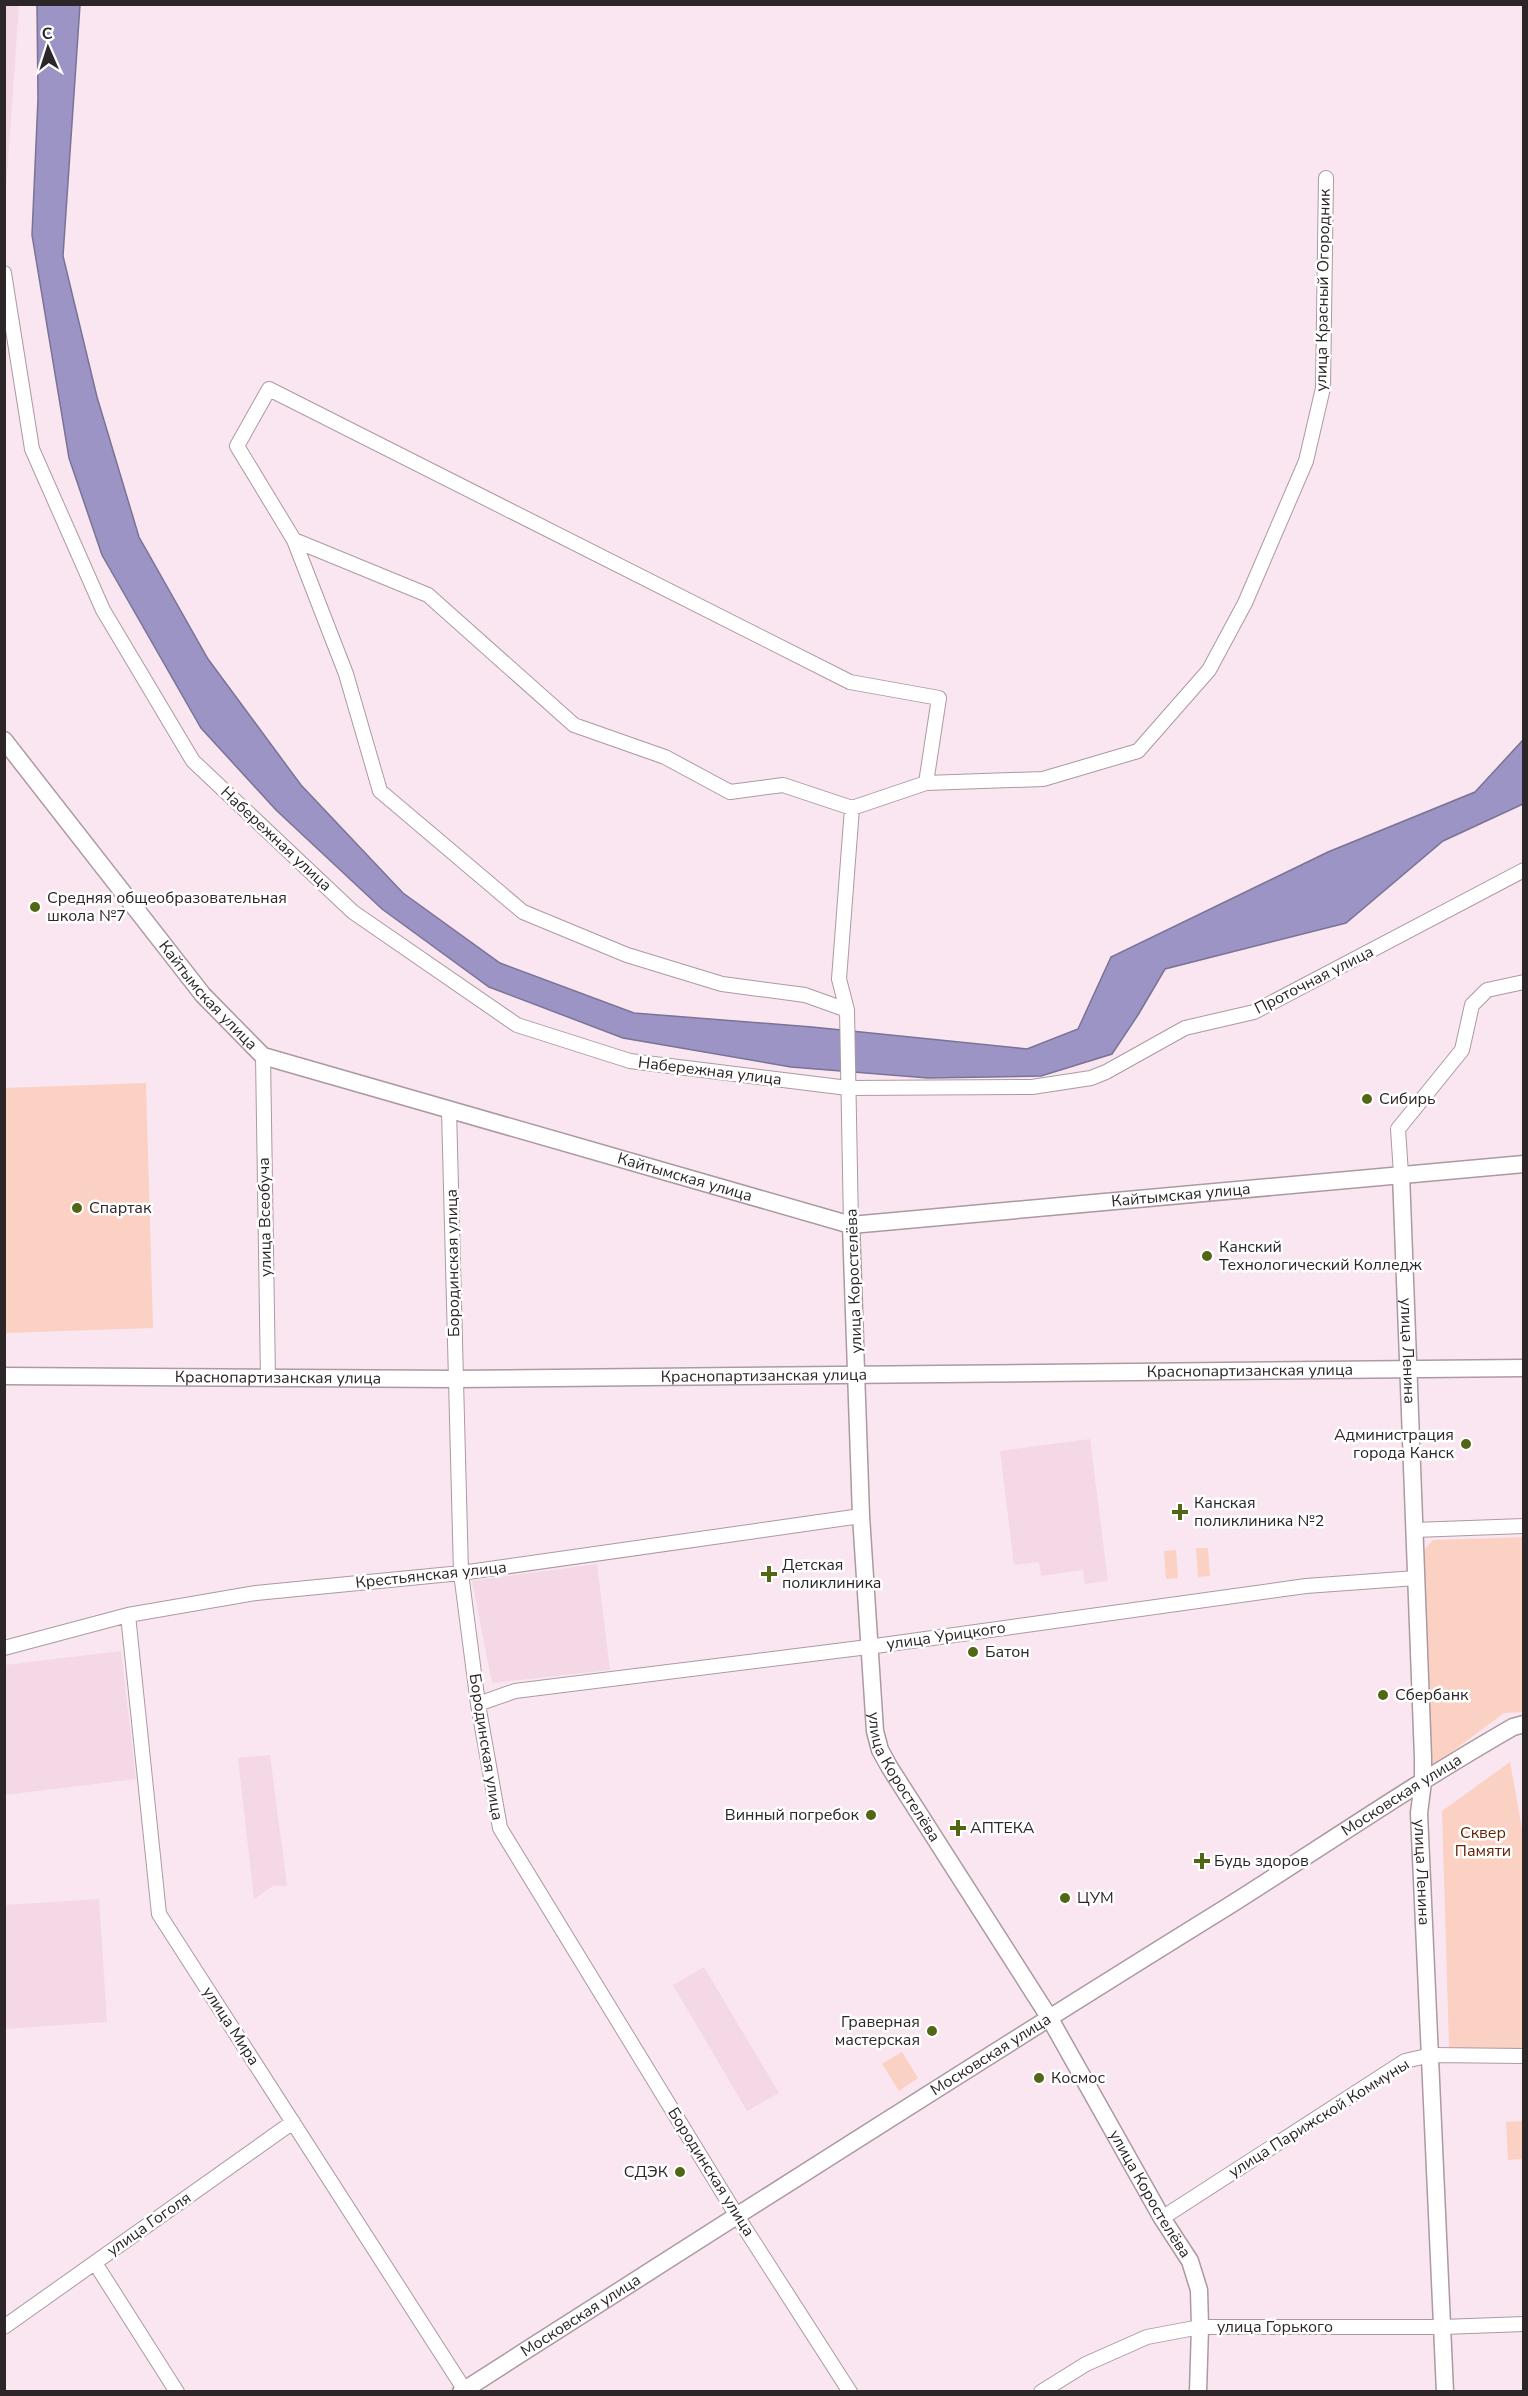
<svg xmlns="http://www.w3.org/2000/svg" width="1528" height="2396" font-family="'Nunito Sans',sans-serif">
  <rect width="100%" height="100%" fill="#fae6f0"/>
  <path fill="#f4d8e6" d="M5,4L19,5L5,204L4,5Z
    M1090,1439L1108,1581L1085,1584L1083,1570L1041,1576L1039,1562L1014,1565L1000,1451Z
    M597,1564L610,1670L492,1683L472,1581Z
    M121,1651L136,1779L5,1795V1665Z
    M270,1755L287,1886H273L254,1899L238,1758Z
    M99,1899L107,2022L5,2029V1905Z
    M704,1967L779,2093L747,2111L673,1985Z"/>
  <path fill="#fad1c2" d="M146,1083L153,1328L5,1333V1088Z
    M1523,1537V1712L1504,1713L1434,1765L1427,1758L1422,1552L1433,1540Z
    M1196,1548H1208L1210,1576L1198,1577Z
    M1176,1550L1178,1578L1166,1579L1164,1551Z
    M1510,1762L1523,1834V2049L1449,2048L1442,1811Z
    M902,2052L918,2078L899,2091L882,2064Z
    M1523,2121V2159L1508,2160L1506,2122Z"/>
  <path fill="#9b94c5" stroke="#7a7396" stroke-width="1.5" d="M37,5H80L63,256L97,397L139,537L208,659L301,785L403,893L500,963L634,1013L812,1027L1027,1049L1078,1029L1111,957L1328,852L1475,792L1523,740V804L1443,841L1346,923L1165,969L1138,1015L1112,1054L1041,1076L928,1078L791,1067L623,1038L489,987L382,909L276,810L201,728L102,555L69,458L32,235L38,99Z"/>
  <g fill="none" stroke-linecap="round" stroke-linejoin="round">
    <g stroke="#ac99a2" stroke-width="16">
      <path id="minor" d="M4,273L32,449L103,610L193,761L353,912L517,1025L630,1061L848,1088L1032,1087L1091,1078L1106,1072L1185,1028L1254,1012L1524,870
        M294,540L346,674L380,791L523,912L627,955L722,984L805,995L847,1010
        M926,783L939,698L850,682L269,389L237,446L294,540L428,595L574,725L665,757L730,792L783,785L852,808L926,783L1043,779L1138,751L1209,670L1245,603L1306,461L1323,388L1326,178
        M263,1056L268,1379
        M449,1110L461,1573L478,1704L500,1828L737,2216L850,2392
        M1401,1174L1398,1129L1462,1050L1472,1005L1487,990L1524,982
        M851,1225L847,1010L839,979L852,808
        M1414,1530L1524,1526
        M128,1615L159,1914L466,2392
        M4,1648L128,1615L256,1593L461,1573L861,1516
        M478,1704L515,1691L868,1647L1306,1586L1416,1578
        M1162,2218L1405,2061L1431,2055L1524,2056
        M95,2263L177,2392
        M4,2327L293,2122
        M1041,2392L1086,2364L1147,2337L1200,2327H1443L1524,2324"/>
    </g>
    <g stroke="#ac99a2" stroke-width="19">
      <g id="tertiary">
        <path id="s1" d="M4,740L203,995L263,1056L851,1225L1524,1164"/>
        <path id="s2" d="M1401,1174L1423,1758V1782L1419,1813L1445,2392"/>
        <path id="s3" d="M851,1225L861,1516L875,1731L880,1750L890,1768L1049,2017L1162,2218L1190,2261L1199,2290L1200,2327L1198,2392"/>
        <path id="s4" d="M4,1376L455,1379L1524,1368"/>
        <path id="s5" d="M461,2392C716,2229 970,2066 1227,1907C1322,1847 1415,1783 1513,1727L1524,1724"/>
      </g>
    </g>
    <use href="#minor" stroke="#fff" stroke-width="14"/>
    <use href="#tertiary" stroke="#fff" stroke-width="16"/>
  </g>
  <g fill="#526715" stroke="#fff" stroke-width="2">
    <circle cx="35" cy="907" r="6"/>
    <circle cx="1367" cy="1099" r="6"/>
    <circle cx="77" cy="1208" r="6"/>
    <circle cx="1207" cy="1256" r="6"/>
    <circle cx="1466" cy="1444" r="6"/>
    <path d="M1177 1503h6v6h6v6h-6v6h-6v-6h-6v-6h6z"/>
    <path d="M766 1565h6v6h6v6h-6v6h-6v-6h-6v-6h6z"/>
    <circle cx="973" cy="1652" r="6"/>
    <circle cx="1383" cy="1695" r="6"/>
    <circle cx="871" cy="1815" r="6"/>
    <path d="M955 1819h6v6h6v6h-6v6h-6v-6h-6v-6h6z"/>
    <path d="M1199 1852h6v6h6v6h-6v6h-6v-6h-6v-6h6z"/>
    <circle cx="1065" cy="1898" r="6"/>
    <circle cx="932" cy="2031" r="6"/>
    <circle cx="1039" cy="2078" r="6"/>
    <circle cx="680" cy="2172" r="6"/>
  </g>
  <g text-anchor="middle" dominant-baseline="central" stroke-width="5" stroke-linejoin="round" paint-order="stroke">
    <g font-size="16" fill="#2d2629" stroke="#fff">
      <text transform="translate(1323 290) rotate(-89)">улица Красный Огородник</text>
      <text transform="translate(276 839) rotate(43)">Набережная улица</text>
      <text transform="translate(1314 980) rotate(-27)">Проточная улица</text>
      <text stroke="none"><textPath href="#s1" startOffset="327">Кайтымская улица</textPath></text>
      <text transform="translate(710 1071) rotate(7)">Набережная улица</text>
      <text stroke="none"><textPath href="#s1" startOffset="848">Кайтымская улица</textPath></text>
      <text stroke="none"><textPath href="#s1" startOffset="1352">Кайтымская улица</textPath></text>
      <text transform="translate(265 1217) rotate(-91)">улица Всеобуча</text>
      <text transform="translate(453 1263) rotate(-91)">Бородинская улица</text>
      <text transform="translate(854 1281) rotate(-92)">улица Коростелёва</text>
      <text stroke="none"><textPath href="#s2" startOffset="177">улица Ленина</textPath></text>
      <text stroke="none"><textPath href="#s4" startOffset="1246">Краснопартизанская улица</textPath></text>
      <text stroke="none"><textPath href="#s4" startOffset="760">Краснопартизанская улица</textPath></text>
      <text stroke="none"><textPath href="#s4" startOffset="274">Краснопартизанская улица</textPath></text>
      <text transform="translate(431 1575) rotate(-6)">Крестьянская улица</text>
      <text transform="translate(946 1636) rotate(-8)">улица Урицкого</text>
      <text transform="translate(486 1747) rotate(81)">Бородинская улица</text>
      <text stroke="none"><textPath href="#s3" startOffset="560">улица Коростелёва</textPath></text>
      <text stroke="none"><textPath href="#s5" startOffset="1114">Московская улица</textPath></text>
      <text stroke="none"><textPath href="#s2" startOffset="699">улица Ленина</textPath></text>
      <text transform="translate(231 2026) rotate(57)">улица Мира</text>
      <text stroke="none"><textPath href="#s5" startOffset="628">Московская улица</textPath></text>
      <text transform="translate(1319 2118) rotate(-32)">улица Парижской Коммуны</text>
      <text transform="translate(711 2172) rotate(58)">Бородинская улица</text>
      <text stroke="none"><textPath href="#s3" startOffset="1046">улица Коростелёва</textPath></text>
      <text transform="translate(149 2224) rotate(-35)">улица Гоголя</text>
      <text stroke="none"><textPath href="#s5" startOffset="142">Московская улица</textPath></text>
      <text x="1275" y="2327">улица Горького</text>
    </g>
    <g font-size="16" fill="#2d2629" stroke="#fff" text-anchor="start">
      <text x="47" y="898">Средняя общеобразовательная<tspan x="47" dy="18">школа №7</tspan></text>
      <text x="1379" y="1099">Сибирь</text>
      <text x="89" y="1208">Спартак</text>
      <text x="1219" y="1247">Канский<tspan x="1219" dy="18">Технологический Колледж</tspan></text>
      <text x="1454" y="1435" text-anchor="end">Администрация<tspan x="1454" dy="18">города Канск</tspan></text>
      <text x="1194" y="1503">Канская<tspan x="1194" dy="18">поликлиника №2</tspan></text>
      <text x="782" y="1565">Детская<tspan x="782" dy="18">поликлиника</tspan></text>
      <text x="985" y="1652">Батон</text>
      <text x="1395" y="1695">Сбербанк</text>
      <text x="859" y="1815" text-anchor="end">Винный погребок</text>
      <text x="970" y="1828">АПТЕКА</text>
      <text x="1214" y="1861">Будь здоров</text>
      <text x="1077" y="1898">ЦУМ</text>
      <text x="920" y="2022" text-anchor="end">Граверная<tspan x="920" dy="18">мастерская</tspan></text>
      <text x="1051" y="2078">Космос</text>
      <text x="668" y="2172" text-anchor="end">СДЭК</text>
    </g>
    <g font-size="16" fill="#642306" stroke="#fff">
      <text x="1483" y="1833">Сквер<tspan x="1483" dy="18">Памяти</tspan></text>
    </g>
  </g>
  <rect width="1528" height="2396" fill="none" stroke="#2d2629" stroke-width="12"/>
  <g transform="translate(48 48) rotate(357)" stroke="#ffffff" stroke-width="4.5" paint-order="stroke">
  <path d="M0-4.5L10 22L0 15L-10 22Z" fill="#2d2629"/>
  <text y="-9" font-size="16" font-weight="bold" text-anchor="middle" fill="#2d2629">С</text>
  </g>
</svg>
